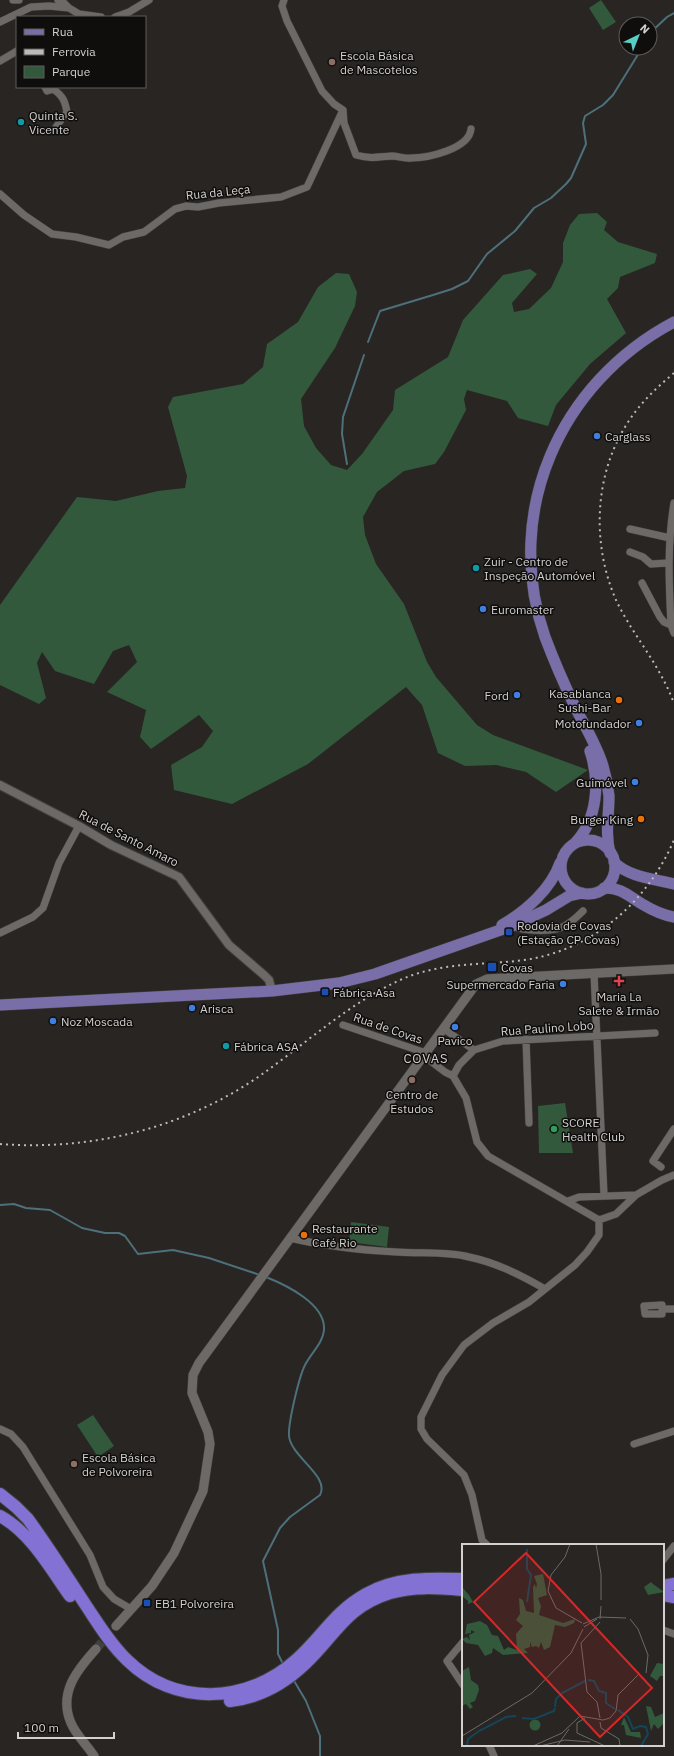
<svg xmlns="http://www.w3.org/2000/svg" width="674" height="1756" font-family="'IBM Plex Sans',sans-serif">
  <rect width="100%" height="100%" fill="#282523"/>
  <path fill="#33593c" d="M601,0L616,22L603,30L589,8Z
    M597,213L607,222L604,230L618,242L657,254L655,263L620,277L618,288L607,299L626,333L590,364L556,405L548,426L518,418L507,401L467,390L464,399L466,410L444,452L435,464L404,471L377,492L363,517L365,535L376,564L404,604L427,662L436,677L477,725L493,735L588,770L556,792L526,772L496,765L465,766L438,753L422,705L406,687L308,764L232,804L174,790L171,765L202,747L213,731L199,715L151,749L140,737L146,710L107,692L137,662L129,645L113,651L94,684L55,671L42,652L37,663L46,698L39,704L0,685V605L77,497L116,501L158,491L185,488L187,476L168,407L173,397L243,384L263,367L267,344L298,322L318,287L336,273L349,274L357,292L355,306L335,348L301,399L304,426L316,448L331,465L347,470L362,454L393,410L395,390L448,357L463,320L503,275L530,269L537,274L512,303L514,312L529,309L551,288L563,262V243L570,225L579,214Z
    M565,1103L573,1153H539L538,1106Z
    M351,1222L389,1227L387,1247L349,1242Z
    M93,1415L114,1446L98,1457L77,1425Z"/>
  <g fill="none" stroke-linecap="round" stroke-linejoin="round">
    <path stroke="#4d707b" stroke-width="2" d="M650,33L667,17L674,13
      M368,342L380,311L433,295L452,289L468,281L487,254L515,231L534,208L551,198L566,184L571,178L586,144L583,123L585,116L603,105L613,95L642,48
      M347,464L342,434L343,417L364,355
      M0,1205L14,1204L26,1208L50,1210L82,1228L105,1233H119L125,1236L138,1254L173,1250L209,1258L260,1275
      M266,1277C286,1285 326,1304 324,1330C323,1343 311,1353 305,1365C299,1377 288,1423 289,1436C291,1457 330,1476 320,1495L290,1517L280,1528L263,1561L278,1630V1654L283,1664
      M293,1679L306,1701L320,1736V1756"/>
    <path stroke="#423f3d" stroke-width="9" stroke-dasharray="9 4.5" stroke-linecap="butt" d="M96,1649L116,1626"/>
    <g stroke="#43413f" stroke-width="8">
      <path id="minor" d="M13,0H19
        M58,0L62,1L69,8
        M284,0L282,6L287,21L322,91L334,104L343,110L344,123L356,155C369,159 379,157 392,156C398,156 405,159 411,158C428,158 469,149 471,129
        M115,17L129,12L149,0
        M0,22L31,7L49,6L69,8L79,14L101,17
        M0,61L17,51
        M45,87L47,91L53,89C63,96 65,101 67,112L56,127
        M0,194L24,215L52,234L76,237L109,245L123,237L144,232L175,209L186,206L198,207L219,203L281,197L307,187L343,110
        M674,503C667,544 669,584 671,625L674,633
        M630,529L670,538
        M630,552L643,557L651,564L668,563
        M642,583L660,617L664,622L671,625
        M512,926C525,931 546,932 560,928C569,925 577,917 583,911
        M0,933L33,917L43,908L59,863L79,826
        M594,973L604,1195
        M343,1025L426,1053
        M444,1029L474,1050
        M526,1039L529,1123
        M424,1056L445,1072L453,1076
        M453,1076L466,1098L477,1142L488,1156L599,1220
        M453,1076L459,1065L474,1050L503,1041L655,1033
        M661,1167L653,1161L674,1129
        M568,1201L579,1197L636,1195
        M599,1220L616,1214L636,1195L662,1180L674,1175
        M290,1238C324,1246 361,1250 396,1252C421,1254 445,1251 469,1257C494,1262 523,1276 545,1289
        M662,1305V1314H645L644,1306Z
        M662,1309H674
        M0,1429L11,1434L23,1447L90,1555L103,1587L114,1599L131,1609
        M634,1444L674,1431
        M487,1545L482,1540L472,1495L464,1475L427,1439L421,1429V1417L442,1375L464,1345L493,1323L529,1302L575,1265L587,1252L599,1235V1220
        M663,1560L674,1546
        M663,1630L674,1634
        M463,1642L447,1661L463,1685
        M489,1745L494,1756"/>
    </g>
    <g stroke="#43413f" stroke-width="10">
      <path id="tertiary" d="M0,785L79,826L111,845L179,877L229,945L264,975L269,980L272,991"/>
    </g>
    <g stroke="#43413f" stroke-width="10">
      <path id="secondary" d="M116,1626L152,1586L174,1553L203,1491L210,1444L208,1432L192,1393L193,1375L199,1363L476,984L487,979L674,969
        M94,1756C87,1745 76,1735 71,1723C58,1693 77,1670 96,1649"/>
    </g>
    <g stroke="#43413f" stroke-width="12">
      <path id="primary" d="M561 867a27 27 0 1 1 54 0a27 27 0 1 1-54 0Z
        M575,843C598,819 600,781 590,751
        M610,853C605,833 609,816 609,796C608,786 606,776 603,766C597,746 586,728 576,709C565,686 554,661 545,637C502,513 559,383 674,322
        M614,862C628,877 655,879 674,884
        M604,888C620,887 629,896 642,904C652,910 662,915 674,917
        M502,925C526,911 551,889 560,863
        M0,1005L272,991L339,983L375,974L512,926L546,910L569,896L582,893"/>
    </g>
    <g stroke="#43413f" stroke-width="14">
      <path id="motorway" d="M0,1494L16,1507L28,1519C49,1548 68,1578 87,1607C99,1625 111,1645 127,1660C175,1707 247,1704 296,1660C322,1637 334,1612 366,1594C396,1577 430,1578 463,1579
        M0,1516C31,1533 50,1568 70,1596
        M663,1586L674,1584
        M663,1595L674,1597
        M230,1701C258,1698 284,1684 305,1664C336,1635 345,1607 390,1593C414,1586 438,1588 463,1590"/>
    </g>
    <use href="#minor" stroke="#6d6966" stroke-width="7"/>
    <use href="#tertiary" stroke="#6d6966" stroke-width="8"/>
    <use href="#secondary" stroke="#6d6966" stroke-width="9"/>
    <use href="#primary" stroke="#7a6ea8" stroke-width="11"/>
    <use href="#motorway" stroke="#8371d4" stroke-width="12"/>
    <path stroke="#bdbab8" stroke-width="2" stroke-dasharray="2 4" stroke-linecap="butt" d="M674,373C655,389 638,405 625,427C594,478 592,545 616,600C629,628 650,653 664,681C668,688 671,696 674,703
      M0,1144C92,1151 185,1128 261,1075C305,1044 350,1003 398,981C436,963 476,965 516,961C588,954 646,905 674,840"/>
  </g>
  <g fill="#8d6e63" stroke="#100e0d" stroke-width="1.5">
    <circle cx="332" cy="62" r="4"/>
    <circle cx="412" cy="1080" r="4"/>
    <circle cx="74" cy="1464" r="4"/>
  </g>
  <g fill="#0f9aa8" stroke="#100e0d" stroke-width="1.5">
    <circle cx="21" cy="122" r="4"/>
    <circle cx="476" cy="568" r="4"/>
    <circle cx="226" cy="1046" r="4"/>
  </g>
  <g fill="#3f7fe0" stroke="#100e0d" stroke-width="1.5">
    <circle cx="597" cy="436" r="4"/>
    <circle cx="483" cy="609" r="4"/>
    <circle cx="517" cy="695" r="4"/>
    <circle cx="639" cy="723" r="4"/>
    <circle cx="635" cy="782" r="4"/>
    <circle cx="563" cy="984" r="4"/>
    <circle cx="192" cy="1008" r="4"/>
    <circle cx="53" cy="1021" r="4"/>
    <circle cx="455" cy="1027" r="4"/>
  </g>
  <g fill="#e8710a" stroke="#100e0d" stroke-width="1.5">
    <circle cx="619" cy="700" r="4"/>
    <circle cx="641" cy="819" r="4"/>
    <circle cx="304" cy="1235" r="4"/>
  </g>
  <g fill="#1a4fb4" stroke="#100e0d" stroke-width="1.5">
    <rect x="505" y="928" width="8" height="8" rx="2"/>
    <rect x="487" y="962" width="10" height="10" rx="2"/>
    <rect x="321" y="988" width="8" height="8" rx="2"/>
    <rect x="143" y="1599" width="8" height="8" rx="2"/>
  </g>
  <path fill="#e0444e" stroke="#100e0d" stroke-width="1.5" d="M617 975h4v4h4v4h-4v4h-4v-4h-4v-4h4z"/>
  <circle fill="#2e9e5b" stroke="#100e0d" stroke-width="1.5" cx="554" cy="1129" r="4"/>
  <g text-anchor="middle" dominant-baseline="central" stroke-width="3" stroke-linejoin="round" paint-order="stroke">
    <g font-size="12" fill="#d3d1cf" stroke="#100e0d" text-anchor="start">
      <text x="340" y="55">Escola Básica<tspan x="340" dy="14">de Mascotelos</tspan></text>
      <text x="29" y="115">Quinta S.<tspan x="29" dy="14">Vicente</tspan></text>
      <text x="605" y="436">Carglass</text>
      <text x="484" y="561">Zuir - Centro de<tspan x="484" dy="14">Inspeção Automóvel</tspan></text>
      <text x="491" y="609">Euromaster</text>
      <text x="611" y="693" text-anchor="end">Kasablanca<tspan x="611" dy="14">Sushi-Bar</tspan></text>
      <text x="509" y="695" text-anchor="end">Ford</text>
      <text x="631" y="723" text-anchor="end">Motofundador</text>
      <text x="627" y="782" text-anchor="end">Guimóvel</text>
      <text x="633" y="819" text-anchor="end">Burger King</text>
      <text x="517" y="925">Rodovia de Covas<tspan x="517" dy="14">(Estação CP Covas)</tspan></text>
      <text x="501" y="967">Covas</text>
      <text x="555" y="984" text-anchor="end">Supermercado Faria</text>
      <text x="333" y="992">Fábrica Asa</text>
      <text x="619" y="996" text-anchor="middle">Maria La<tspan x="619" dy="14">Salete &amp; Irmão</tspan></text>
      <text x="200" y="1008">Arisca</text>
      <text x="61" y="1021">Noz Moscada</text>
      <text x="455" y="1040" text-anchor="middle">Pavico</text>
      <text x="234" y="1046">Fábrica ASA</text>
      <text x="412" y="1094" text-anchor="middle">Centro de<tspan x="412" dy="14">Estudos</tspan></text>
      <text x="562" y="1122">SCORE<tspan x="562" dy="14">Health Club</tspan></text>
      <text x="312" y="1228">Restaurante<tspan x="312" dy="14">Café Rio</tspan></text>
      <text x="82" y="1457">Escola Básica<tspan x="82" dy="14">de Polvoreira</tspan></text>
      <text x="155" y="1603">EB1 Polvoreira</text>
    </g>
    <g font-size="12" fill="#d3d1cf" stroke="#100e0d">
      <text transform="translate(218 192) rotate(-6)">Rua da Leça</text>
      <text transform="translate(129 838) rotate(27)">Rua de Santo Amaro</text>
      <text transform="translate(388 1028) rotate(19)">Rua de Covas</text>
      <text transform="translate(547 1028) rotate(-4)">Rua Paulino Lobo</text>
    </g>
    <g font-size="13" letter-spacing="1" fill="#d3d1cf" stroke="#100e0d">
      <text x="426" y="1058">COVAS</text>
    </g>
  </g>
  <g transform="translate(462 1544)">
    <rect width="202" height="202" fill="#282523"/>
    <path d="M81,30L85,51L76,54L79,62L77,71L101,79L113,75L112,79L103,83L93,81L88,103L82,106L79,98L77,104L74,102L70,103L68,98V103L62,105L66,109L41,111L31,104L30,109L23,112L16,101L4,99L0,95L5,93L8,96L7,91L13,88L9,86V89L3,90L5,80L18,77L25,81L30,91L36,92L42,106L46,103L55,106L54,90L61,82L54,76L58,70L57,54L61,56L64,67L72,69L71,43L73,40L74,45L75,40L72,32ZM189,38L191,40L202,48L186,51L182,43ZM0,43L7,51L11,58L6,60V57L0,52ZM195,119L202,120V132H198L195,137L188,132ZM7,123L9,136L16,141L17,146L13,157L8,159L11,163L8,165L4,160L0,162V127ZM184,162L189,163L193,173L202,169V179L196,185L192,180L189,187ZM162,173L169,188H178L179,194L164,191L162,181H159ZM67.5 181a5.5 5.5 0 1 1 11 0a5.5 5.5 0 1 1-11 0Z" fill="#33593c"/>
    <path fill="none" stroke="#134657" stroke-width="2" d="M65,5V25L69,31L65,58M126,136L132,137L137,147L144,149V159L153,165M93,163L94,155L100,149L123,137M156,166L166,173L171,185L178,182L184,183L186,190L179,202M60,174L72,175L92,167L93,164M5,202L6,195L17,187L44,173L54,172"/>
    <path fill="none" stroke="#6c6a68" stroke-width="1" d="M108,0L103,13L89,31L86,47L94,64L120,79M134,0L139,30V56M138,75L139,62M168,75L176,85L186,111L184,129M138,78L119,99L125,148L135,158L138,174M121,80L137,73L164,74M122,83L135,75M123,174L115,179V189L143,202M138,178L139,184L157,195L158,202M0,192L70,149L109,109L121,85M71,202L100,189L118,172L141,176L148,174L154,167L156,151L178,129M78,202L103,196L128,198M95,202L107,185"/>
    <path fill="#d62828" fill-opacity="0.15" stroke="#d62828" stroke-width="2" d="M64,9L190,144L138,193L12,58Z"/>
    <rect width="202" height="202" fill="none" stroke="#d3d1cf" stroke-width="2"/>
  </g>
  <rect x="16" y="16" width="130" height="72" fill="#100e0d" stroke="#5e5c5b"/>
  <rect x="24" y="29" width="20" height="6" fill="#7a6ea8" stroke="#5e5c5b"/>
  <text x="52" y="36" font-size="12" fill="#d3d1cf">Rua</text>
  <rect x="24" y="49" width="20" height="6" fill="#bdbab8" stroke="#5e5c5b"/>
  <text x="52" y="56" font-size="12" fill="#d3d1cf">Ferrovia</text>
  <rect x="24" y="66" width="20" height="12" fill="#33593c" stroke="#5e5c5b"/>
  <text x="52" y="76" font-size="12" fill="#d3d1cf">Parque</text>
  <g transform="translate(638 36) rotate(43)"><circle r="19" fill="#100e0d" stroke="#5e5c5b"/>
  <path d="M0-3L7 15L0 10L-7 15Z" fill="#56cec4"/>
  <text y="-6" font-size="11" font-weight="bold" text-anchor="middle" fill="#d3d1cf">N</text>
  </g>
  <path d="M18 1732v6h96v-6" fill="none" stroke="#d3d1cf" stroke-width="2"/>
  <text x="24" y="1732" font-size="12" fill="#d3d1cf" stroke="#100e0d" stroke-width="3" paint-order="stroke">100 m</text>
</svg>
